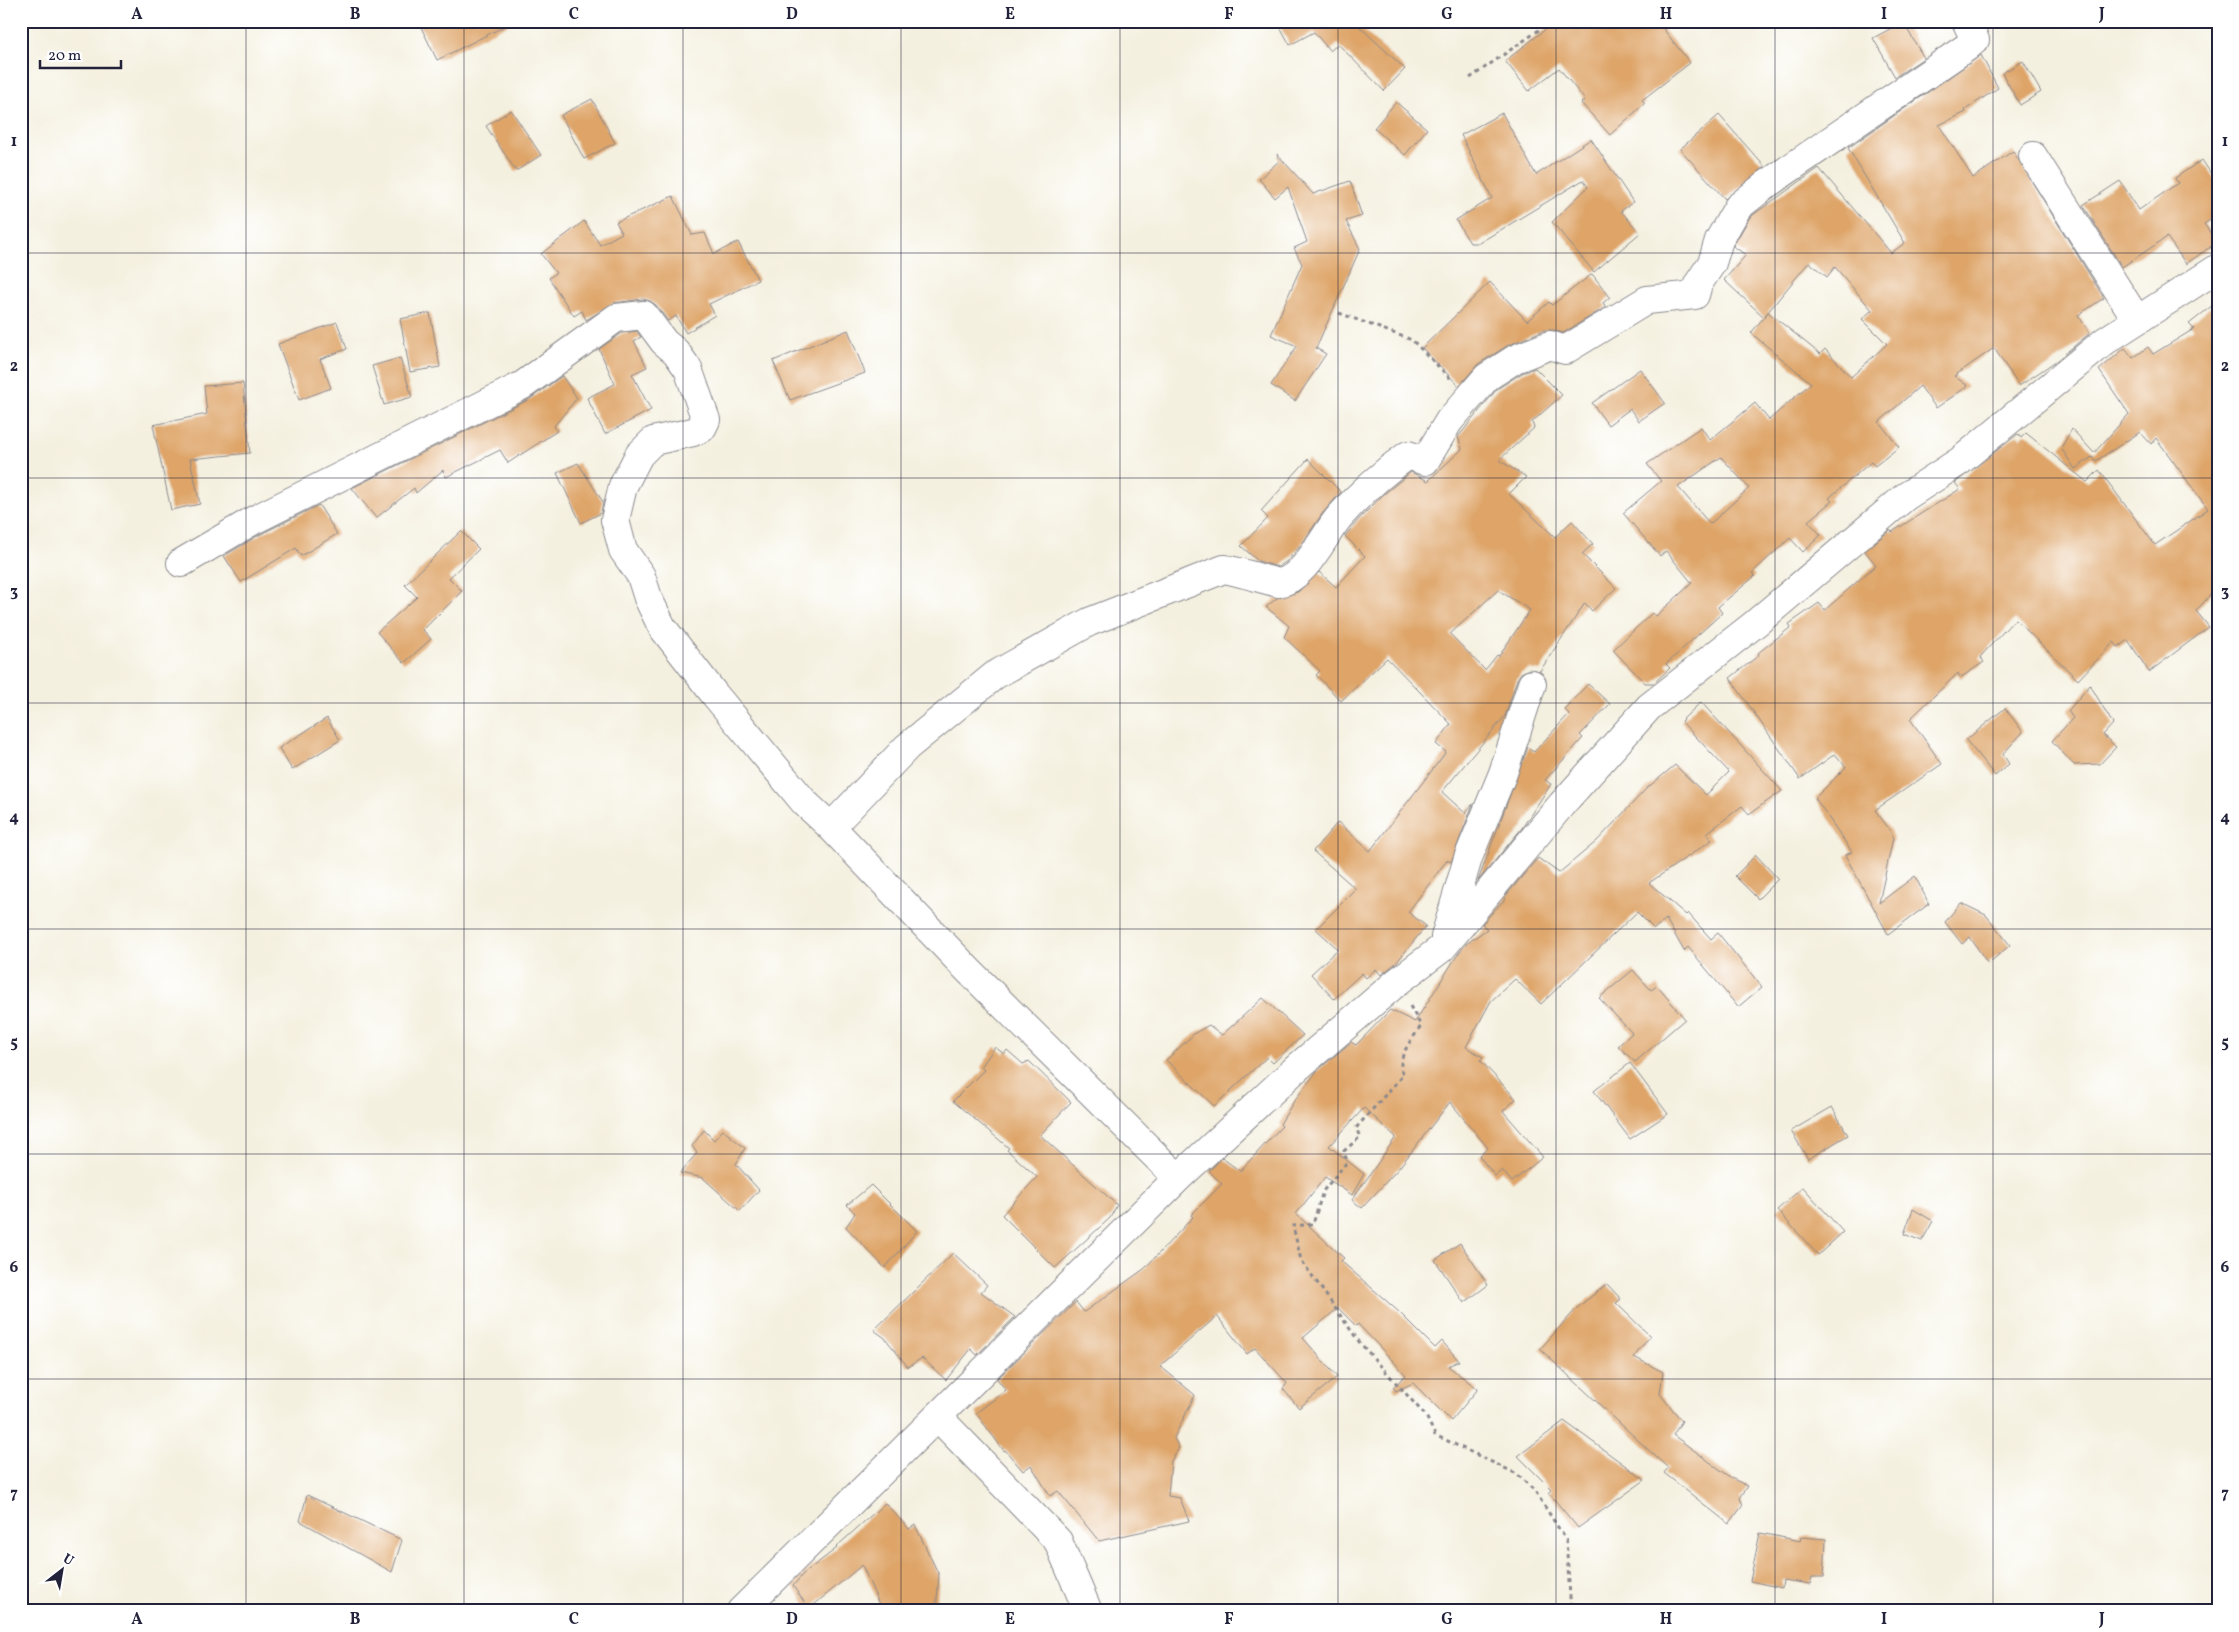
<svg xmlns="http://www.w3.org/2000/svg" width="2239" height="1632" font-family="Vollkorn,serif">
  <rect width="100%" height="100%" fill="#fff"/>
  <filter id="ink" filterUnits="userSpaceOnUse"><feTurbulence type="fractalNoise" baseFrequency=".02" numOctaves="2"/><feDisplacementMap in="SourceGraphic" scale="10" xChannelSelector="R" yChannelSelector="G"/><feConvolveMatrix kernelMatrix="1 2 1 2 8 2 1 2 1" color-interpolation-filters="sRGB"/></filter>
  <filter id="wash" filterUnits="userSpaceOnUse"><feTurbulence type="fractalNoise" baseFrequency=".0096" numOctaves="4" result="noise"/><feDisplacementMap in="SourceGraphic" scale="20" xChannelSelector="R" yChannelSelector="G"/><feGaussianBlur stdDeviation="1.12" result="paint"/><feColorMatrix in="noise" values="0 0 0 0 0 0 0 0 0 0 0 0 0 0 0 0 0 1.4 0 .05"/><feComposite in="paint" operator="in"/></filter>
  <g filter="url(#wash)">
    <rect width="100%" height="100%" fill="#f4f0df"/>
    <g id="blocks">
      <path fill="#dea468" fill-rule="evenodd" d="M418,21H515L437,60Z
        M1277,21H1364L1359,26L1405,69L1384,91L1338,44L1330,51L1314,32L1290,45Z
        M1556,21H1657L1690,63L1642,100L1645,103L1610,135L1581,103L1585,100L1559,68L1529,91L1505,61Z
        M1903,22L1924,58L1895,77L1873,38Z
        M1981,55L1998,88L1965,110L1966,112L1939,125L1973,178L2013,151L2104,298L2078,315L2090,333L2056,361L2019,386L1994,348L1954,376L1968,386L1936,408L1920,386L1879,422L1899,447L1875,466L1871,462L1829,498L1832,501L1808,521L1821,535L1803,552L1790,538L1752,573L1755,576L1718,607L1722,613L1666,664L1670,668L1654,683H1645L1613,650L1652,613L1656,616L1692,583L1666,551L1660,556L1623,513L1661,481L1647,464L1701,427L1710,440L1755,403L1769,420L1811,383L1751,333L1768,312L1764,317L1724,280L1746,255L1733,246L1750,217L1819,168L1891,253L1905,243L1848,148ZM1809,262L1827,277L1835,267L1872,310L1862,319L1887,344L1851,377L1825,349L1820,354L1768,312ZM1721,457L1749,488L1710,524L1678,487Z
        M2023,61L2041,92L2020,105L2002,73Z
        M592,99L615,143L584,159L561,115Z
        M1396,102L1427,129L1405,155L1374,128Z
        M511,110L541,155L516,171L486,126Z
        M1502,113L1536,175L1591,139L1633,202L1621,211L1640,233L1594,272L1552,222L1588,187L1583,180L1479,243H1470L1456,220L1492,198L1461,135Z
        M1719,115L1765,167L1725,199L1680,149Z
        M1277,154L1313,194L1350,181L1362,216L1346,221L1360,249L1316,348L1326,354L1295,401L1271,385L1297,346L1271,335L1302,264L1294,248L1307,242L1288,187L1275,198L1259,179L1279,161Z
        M2202,160L2218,184V215L2204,224L2217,242L2186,264L2167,237L2122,267L2083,205L2120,181L2139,210L2178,183L2175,178Z
        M673,196L692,235L705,233L714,254L738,242L758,280L709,304L715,315L686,333L676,316L668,321L656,305L650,301L643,299L614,303L586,320L582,311L574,316L549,278L556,273L541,254L584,221L600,245L622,233L616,222Z
        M1592,274L1610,297L1603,303L1606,307L1563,333L1554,330H1544L1507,346L1478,364L1459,386L1422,348L1490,282L1527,321L1549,302L1552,305Z
        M2218,301V586L2196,611L2209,627L2149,672L2128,640L2118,647L2114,642L2078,680L2015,619L1980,657L1984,662L1960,678L1958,673L1910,719L1942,764L1875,810L1890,830L1893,838L1879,903L1915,876L1929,904L1888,934L1845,855L1852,852L1815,798L1846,767L1835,754L1800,779L1730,678L1759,655L1758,653L1791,627L1789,624L1819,603L1825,610L1876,565L1865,551L1890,530L1892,532L1960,489L1955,483L2018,434L2021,438L2026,433L2087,482L2099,470L2155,545L2208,509L2156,438L2151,444L2140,432L2096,461L2092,457L2075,469L2061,448L2072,429L2094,453L2129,414L2099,370L2125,348L2133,358L2148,347L2153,354L2194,329L2189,324Z
        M430,313L440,367L410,372L400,319Z
        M337,322L347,349L320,359L331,388L299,400L278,344Z
        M848,330L865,373L790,400L773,361Z
        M637,331L641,337L634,341L647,367L632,374L651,410L605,434L587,398L615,384L599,349L622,333Z
        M400,358L412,397L384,405L372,366Z
        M1535,368L1562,395L1532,422L1534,428L1499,460L1526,477L1509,494L1555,537L1572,521L1593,544L1582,554L1616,588L1592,611L1585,603L1540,671L1529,669L1521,673L1517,679L1505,716L1442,792L1465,813L1473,804L1451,862L1447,860L1408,912L1426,926L1396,963L1381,975L1376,969L1366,978L1362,973L1334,999L1311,974L1338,949L1316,929L1356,889L1313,851L1338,822L1370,851L1446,752L1436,744L1451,724L1387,658L1341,701L1316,675L1320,671L1284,637L1289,626L1266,607L1277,598L1298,592L1319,572L1336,587L1365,556L1345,536L1360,518L1383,495L1411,472L1428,481L1462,449L1458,437L1497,389L1522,373ZM1498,590L1530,610L1499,656L1497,655L1485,670L1450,634Z
        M1640,369L1665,403L1639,421L1630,409L1608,425L1592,403Z
        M562,376L577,398L554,426L557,431L508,463L500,450L446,477L443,470L416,493L414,488L376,518L352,488L530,399Z
        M243,383L250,453L190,459L200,504L171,510L153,425L207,414L204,386Z
        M1308,459L1341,492L1322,514L1301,545L1287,561L1278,567L1258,561L1241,546L1268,518L1261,511Z
        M578,463L603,502L601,513L581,523L557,473Z
        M319,505L337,534L301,556L296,548L241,582L224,556L259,535Z
        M461,531L479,549L449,578L462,591L423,630L431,639L404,663L377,632L417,597L405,585Z
        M1588,684L1610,704L1580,735L1583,738L1545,780L1551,784L1522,828L1478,881L1528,747L1534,752L1569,714L1564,709Z
        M2090,685L2113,724L2103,735L2116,747L2100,764L2074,765L2052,741L2073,718L2068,711Z
        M1701,702L1782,791L1749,814L1742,806L1707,833L1712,840L1649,883L1686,915L1688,913L1711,939L1718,933L1762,987L1738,1007L1688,947L1684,951L1666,919L1654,929L1637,912L1541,1004L1515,979L1491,1001L1466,1047L1483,1057L1480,1060L1516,1099L1503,1111L1543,1157L1512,1182L1502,1170L1495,1176L1479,1156L1488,1148L1450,1102L1398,1169L1362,1208L1352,1200L1396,1137L1364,1108L1329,1146L1364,1174L1352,1195L1325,1177L1296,1214L1344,1258L1341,1261L1399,1312L1435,1348L1442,1341L1459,1361L1448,1366L1478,1389L1451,1421L1413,1383L1396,1391L1393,1387L1406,1375L1358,1324L1356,1326L1338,1308L1303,1338L1337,1377L1299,1408L1283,1389L1287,1383L1255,1348L1247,1354L1217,1316L1160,1366L1195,1395L1174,1438L1179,1448L1171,1461L1168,1496L1180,1498L1189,1521L1099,1541L1058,1491L1050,1496L1031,1465L1023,1471L1005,1450L1004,1451L976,1413L1006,1390L997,1379L1076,1302L1084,1312L1144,1269L1193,1217L1191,1215L1222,1184L1209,1171L1222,1158L1240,1171L1282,1126L1280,1124L1294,1101L1317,1071L1351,1042L1356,1045L1390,1010L1415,1022L1458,954L1466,944L1487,929L1482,924L1505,899L1504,898L1538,858L1559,873L1597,841L1646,789L1675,765L1706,795L1729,772L1681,721Z
        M2005,708L2023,732L2003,754L2009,764L1995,776L1966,740Z
        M327,718L340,740L292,770L279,748Z
        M1756,855L1778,879L1758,899L1735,876Z
        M1961,903L1986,915L2010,945L1988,964L1970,937L1962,944L1945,922Z
        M1633,970L1651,990L1657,986L1685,1019L1635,1062L1618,1046L1632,1033L1599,998Z
        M1263,998L1303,1035L1273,1063L1267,1057L1214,1106L1166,1060L1195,1033L1209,1025L1222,1035Z
        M995,1047L1004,1054L1007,1050L1023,1064L1029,1061L1071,1102L1040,1135L1117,1205L1110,1218L1055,1268L1002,1215L1037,1177L1007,1150L1009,1148L953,1101L984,1070L981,1067Z
        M1630,1063L1668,1114L1630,1139L1594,1091Z
        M1832,1107L1848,1135L1808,1159L1791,1131Z
        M704,1130L714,1140L723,1130L745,1148L736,1164L759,1190L740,1211L703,1178L680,1173L697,1153L692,1146Z
        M871,1185L917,1231L885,1268L846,1227L855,1213L847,1205Z
        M1803,1187L1843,1232L1818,1255L1777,1210Z
        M1913,1209L1933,1221L1922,1241L1904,1234Z
        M1460,1243L1488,1285L1464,1303L1435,1260Z
        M953,1253L987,1285L981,1292L1015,1317L977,1355L971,1349L946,1380L922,1358L908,1367L885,1338L874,1330Z
        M1607,1284L1621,1299L1616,1303L1650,1336L1634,1357L1663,1372L1660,1394L1682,1421L1673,1435L1733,1479L1748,1486L1740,1498L1743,1505L1729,1524L1664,1473L1668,1468L1540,1349L1578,1307Z
        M1564,1421L1645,1480L1578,1528L1549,1493L1552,1490L1518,1456Z
        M307,1495L402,1540L392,1572L300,1521Z
        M885,1503L909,1529L915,1525L939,1575L936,1611H882L862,1565L809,1609L793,1586L803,1574L837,1548L836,1547Z
        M1760,1533L1801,1541L1802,1537L1826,1539L1824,1577H1812L1810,1584L1783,1580L1782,1588L1750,1581Z"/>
    </g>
  </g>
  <g filter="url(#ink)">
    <use href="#blocks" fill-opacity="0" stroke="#8b898d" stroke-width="1"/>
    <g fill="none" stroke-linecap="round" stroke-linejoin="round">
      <g stroke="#8b898d" stroke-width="30">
        <path id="minor" d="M2033,156L2137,320
          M181,563L252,521L523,385L616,318L644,315L664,342L676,352L688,369L706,420L702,428L693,432L653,441L639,455L623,486L615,520L623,550L641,576L648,598L662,627L715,695L805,803L831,827L969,971L1178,1178
          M831,827L907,747L995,675L1089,622L1224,569C1234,570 1276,583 1279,583C1306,578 1324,534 1340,516C1362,491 1381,474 1408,455L1425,461L1449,421L1487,377L1515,359L1550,345L1565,350L1647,300L1695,295L1698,284L1712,263L1719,240L1738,207L1767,184L1967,47L1975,40L1966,21
          M1445,937L1468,858L1503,773L1532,684
          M938,1417L1058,1541L1088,1611
          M741,1611L1178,1178L1299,1066L1397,982L1442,948L1562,804L1649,707L1756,623L1905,497L1960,461L2105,341L2218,268"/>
      </g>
      <path stroke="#8b898d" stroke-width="3" stroke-dasharray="4 4" stroke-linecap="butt" d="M1470,78L1552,21
        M1339,313L1412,340L1451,379
        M1410,1006L1421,1026C1412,1040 1395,1058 1403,1075L1356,1128L1360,1137L1344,1151L1347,1162L1323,1191L1313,1224L1293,1226L1301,1260L1360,1343L1426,1416L1435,1435L1517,1474L1535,1491L1566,1540L1571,1611"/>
      <use href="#minor" stroke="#fff" stroke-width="28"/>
    </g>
  </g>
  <path fill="none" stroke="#22223b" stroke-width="1" stroke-opacity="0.55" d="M246,21V1611M464,21V1611M683,21V1611M901,21V1611M1120,21V1611M1338,21V1611M1556,21V1611M1775,21V1611M1993,21V1611M21,253H2218M21,478H2218M21,703H2218M21,929H2218M21,1154H2218M21,1379H2218"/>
  <rect width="2239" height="1632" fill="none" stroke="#fff" stroke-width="55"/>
  <g transform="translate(62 1570) rotate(31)" stroke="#ffffff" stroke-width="4" paint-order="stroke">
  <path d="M0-4L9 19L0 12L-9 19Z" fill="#22223b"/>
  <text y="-8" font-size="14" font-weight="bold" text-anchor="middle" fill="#22223b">U</text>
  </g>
  <path d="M40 60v8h81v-8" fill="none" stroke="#22223b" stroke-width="2.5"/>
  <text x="48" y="60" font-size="15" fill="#22223b" stroke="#ffffff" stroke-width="4" paint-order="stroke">20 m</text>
  <rect x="28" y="28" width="2184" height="1576" fill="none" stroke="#22223b" stroke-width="2"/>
  <g font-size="16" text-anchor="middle" font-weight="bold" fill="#22223b">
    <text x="137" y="19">A</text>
    <text x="355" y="19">B</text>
    <text x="574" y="19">C</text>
    <text x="792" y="19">D</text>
    <text x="1010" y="19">E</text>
    <text x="1229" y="19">F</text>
    <text x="1447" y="19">G</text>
    <text x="1666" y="19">H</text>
    <text x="1884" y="19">I</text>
    <text x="2102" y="19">J</text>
    <text x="14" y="146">1</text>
    <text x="2225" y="146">1</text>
    <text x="14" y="371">2</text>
    <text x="2225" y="371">2</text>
    <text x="14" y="596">3</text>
    <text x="2225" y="596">3</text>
    <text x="14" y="822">4</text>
    <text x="2225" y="822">4</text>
    <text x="14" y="1047">5</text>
    <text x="2225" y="1047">5</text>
    <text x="14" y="1272">6</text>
    <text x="2225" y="1272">6</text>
    <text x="14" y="1498">7</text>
    <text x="2225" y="1498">7</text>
    <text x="137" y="1624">A</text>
    <text x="355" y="1624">B</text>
    <text x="574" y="1624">C</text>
    <text x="792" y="1624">D</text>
    <text x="1010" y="1624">E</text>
    <text x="1229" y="1624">F</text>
    <text x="1447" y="1624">G</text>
    <text x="1666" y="1624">H</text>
    <text x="1884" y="1624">I</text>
    <text x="2102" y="1624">J</text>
  </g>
</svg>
